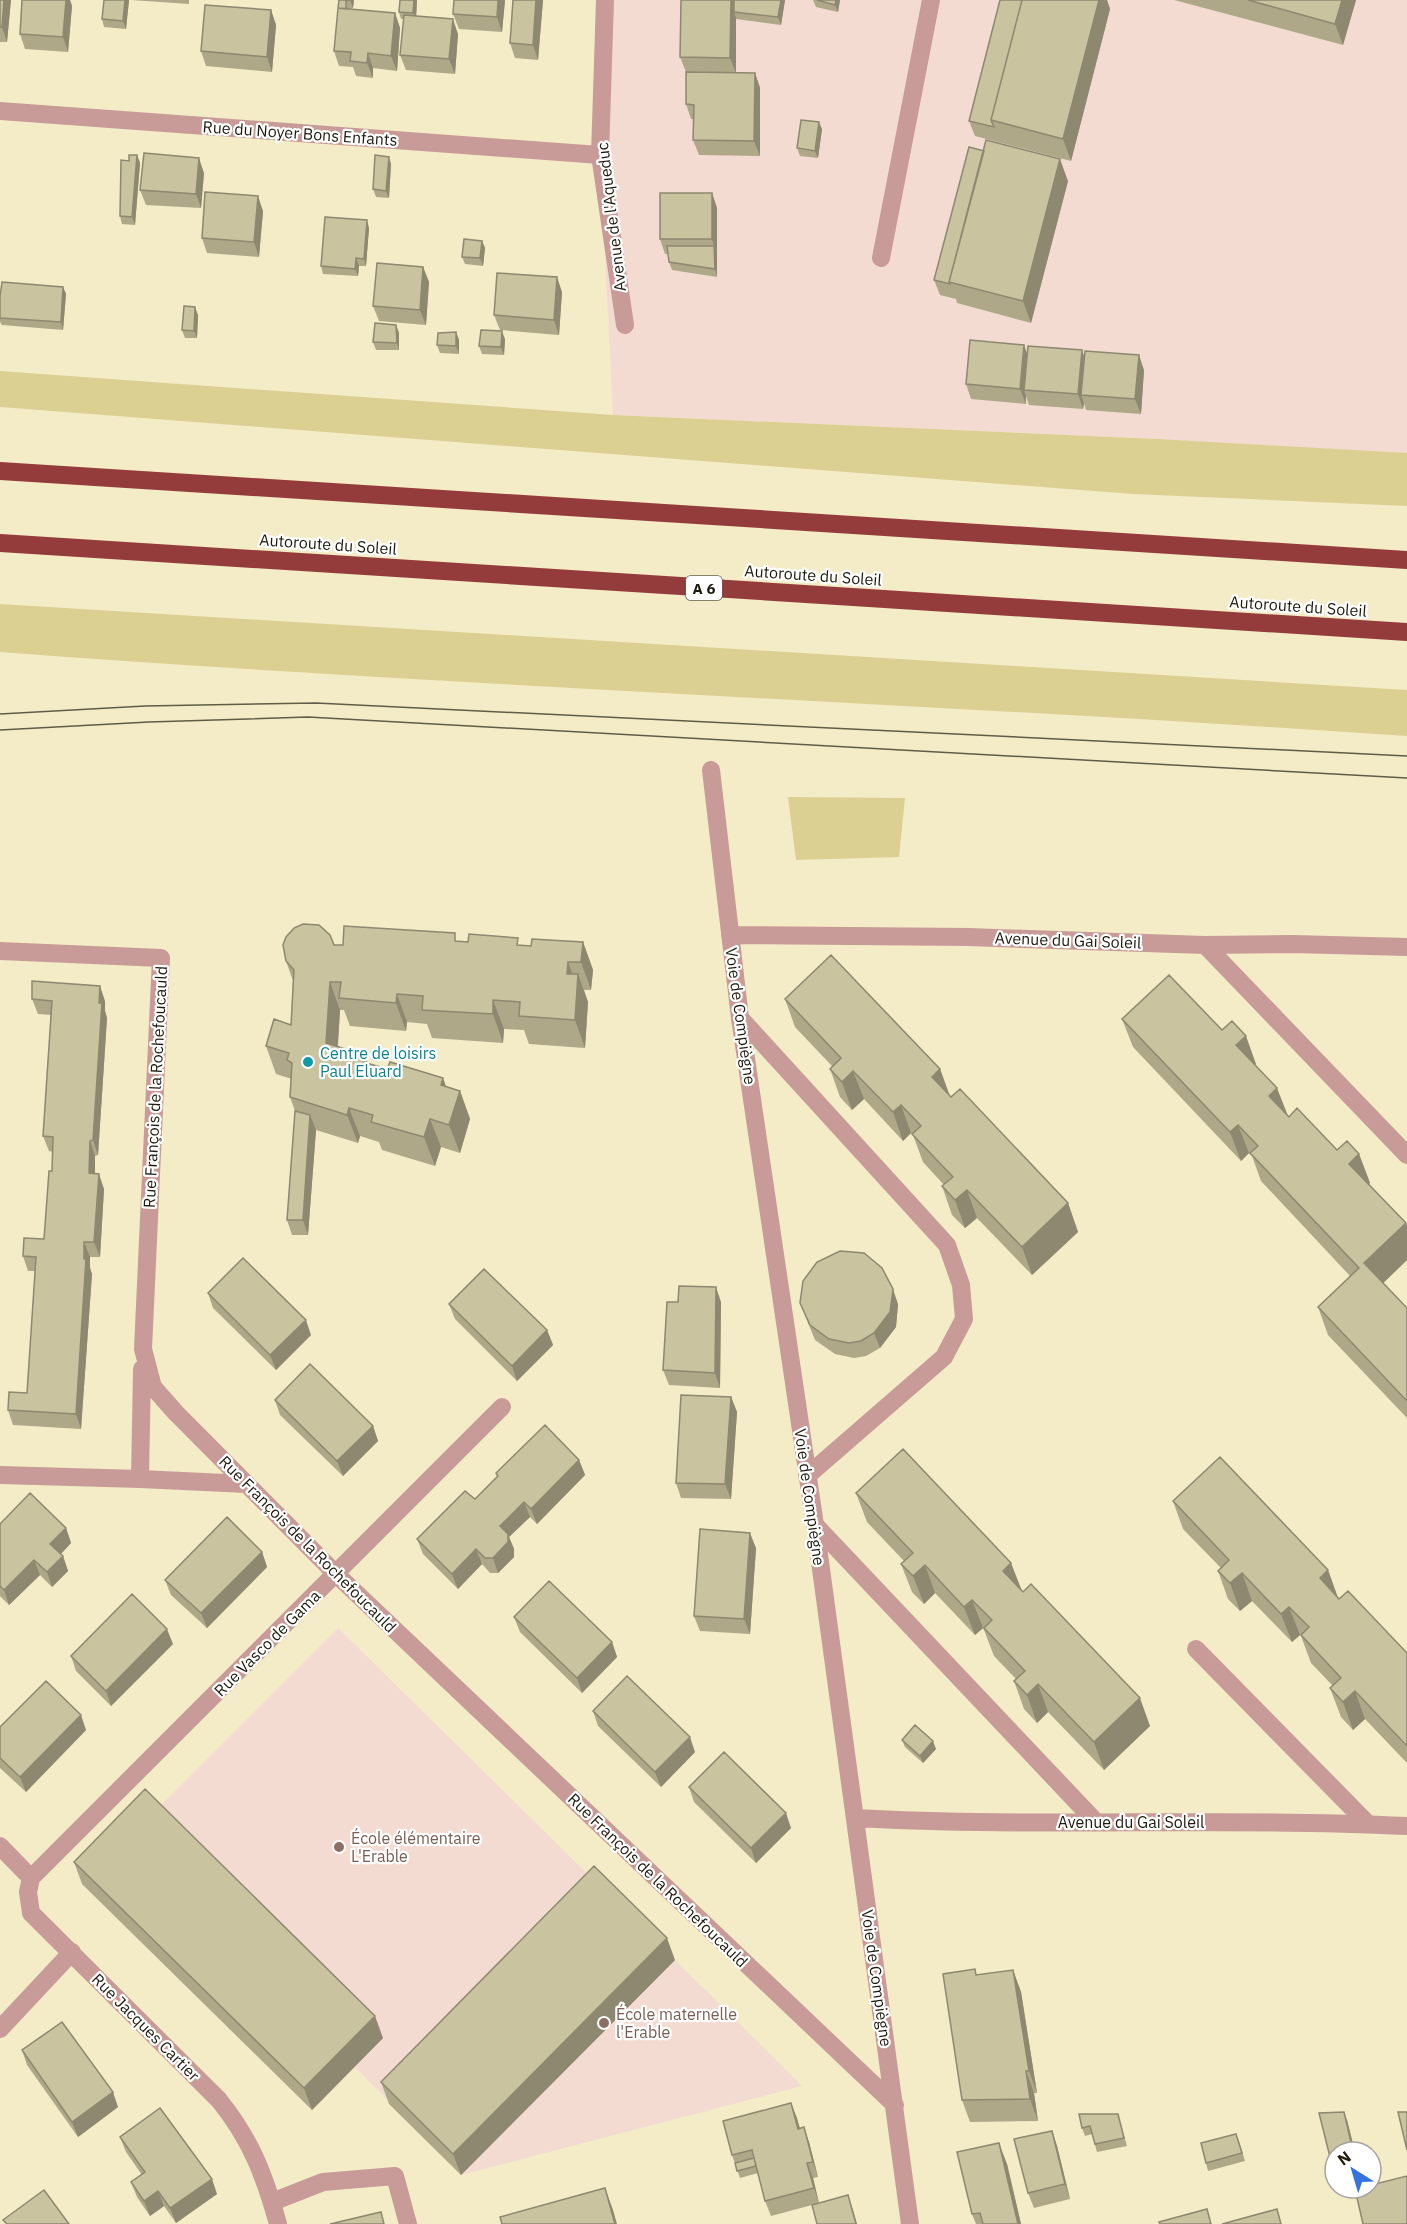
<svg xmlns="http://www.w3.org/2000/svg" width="1407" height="2224" font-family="'IBM Plex Sans',sans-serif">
  <rect width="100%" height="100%" fill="#f3ecc7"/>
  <path fill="#f4dbd2" d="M599,0H1407V458L1158,439L613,415L600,155Z
    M338,1628L675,1960L802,2086L461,2175L355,2067L312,2110L82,1884Z"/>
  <path fill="#dbd092" d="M0,371L613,415L1158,439L1407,453V506L1133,494L0,407Z
    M0,604L1407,690V736C938,704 469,687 0,652Z
    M788,797L905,798L899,857L796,860Z"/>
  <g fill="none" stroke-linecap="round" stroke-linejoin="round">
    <path stroke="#c89b98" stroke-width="18" d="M881,258L931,0
      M1205,945L1407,1155
      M740,1018L947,1245L961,1285L964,1319L944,1357L807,1476
      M815,1525L1095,1821
      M1196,1649L1368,1824
      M272,2202L323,2182L395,2176L408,2224"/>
    <path stroke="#c89b98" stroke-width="18" d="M605,0L600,155L625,325
      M0,111L600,155
      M711,770L740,1018L815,1525L910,2224
      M730,935L968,937L1205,945L1293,944L1407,947
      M0,951L161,958L143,1349L153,1387L176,1413L336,1574L895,2105
      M142,1369L140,1479L247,1484
      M0,1475L140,1479
      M855,1818C1039,1828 1223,1817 1407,1826
      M0,1846L31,1878L28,1892L31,1913L219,2100C251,2140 264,2174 278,2224
      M31,1878L502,1407
      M0,2029L72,1952"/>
    <path stroke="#943c3b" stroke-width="18" d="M0,471L1407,560
      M0,543L1407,632"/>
    <path stroke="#605c47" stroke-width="1.5" d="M0,714L145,706L316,703L1407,756
      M0,730L149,722L308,717L1407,778"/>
  </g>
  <path fill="#aea889" d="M0,0H11L7,42H0Z
    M22,0H70L72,6L68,52L25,49L20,34Z
    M129,0L126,29L104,27L102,19Z
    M131,0H189V4Z
    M339,0H354L353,8L349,9L395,13L400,28L397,71L373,68V78L356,76L353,67L339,66L334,51Z
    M400,0H417L416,16L458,34L455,74L406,70L400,55L404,19H401L399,12Z
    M505,0L502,32L459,29L453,14Z
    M513,0H543L538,60L515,58L510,43Z
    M681,0H785L781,25L736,19V18V73H755L760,88V156L699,155L693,140V119H691L686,104V72L680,57Z
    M813,0H840L838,12L816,7Z
    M1000,0H1107L1110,9L1071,161L975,136L969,121Z
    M1174,0H1356L1343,45Z
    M271,10L276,25L272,72L206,66L201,51Z
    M822,129L818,158L800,156L797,148Z
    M137,155L140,163L135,225L122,224L120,216L129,161Z
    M391,164L389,198L376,197L373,189Z
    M204,173L201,208L146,205L140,190Z
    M1068,181L1031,323L957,303L956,299L940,295L934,280Z
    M712,193L717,208V277L672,270L669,262L668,254H665L660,239Z
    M263,211L259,257L207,253L202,238Z
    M369,228L366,266H359L358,276L323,274L321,266Z
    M482,241L485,248L483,266L465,264L462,257Z
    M423,267L429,282L426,325L379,321L373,306Z
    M63,287L66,294L63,330L2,325L0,322V296Z
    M562,292L559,335L500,330L494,315Z
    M198,315L197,338H185L182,330Z
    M396,325L399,333V350H376L373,342Z
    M456,332L459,340V354L440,353L437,345Z
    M505,339L504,355L482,354L479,346Z
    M1024,345L1027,353L1082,350L1084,357L1144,370L1141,414L1086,410L1084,403L1083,409L1029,405L1026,396V404L971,399L966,384Z
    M458,941L531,946L583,942L593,970L591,990H584L588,1002L585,1048L529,1044L524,1030L504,1029L503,1043L432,1038L427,1024L407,1022L406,1031L350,1026L344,1010H340L338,1046L368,1063L387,1069L443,1078L446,1087L460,1091L470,1119L460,1153L441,1147L435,1166L382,1150L379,1142L360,1136L358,1143L316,1130L308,1235H292L287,1220L295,1111L290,1097L292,1079L276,1074L266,1046L291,1025L293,981L286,961L334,945H343Z
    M32,999L105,1001V1011L107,1018L98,1155L95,1156V1173L104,1189L100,1257H90V1268L92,1274L81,1429L13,1425L8,1410L27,1393L35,1271H28L23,1256L44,1239L52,1171L53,1152L49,1151L43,1136L51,1015L38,1014Z
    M785,999L940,1069L950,1096L1068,1203L1078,1232L1032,1275L977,1218L965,1228L952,1215L942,1186L944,1185L923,1162L913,1135L911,1133L903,1141L864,1099L852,1110L840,1097L830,1069L832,1066L795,1027Z
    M1122,1019L1222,1030L1256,1064L1255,1065L1287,1115L1337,1150L1359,1154L1370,1183L1368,1184L1406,1223L1407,1226V1260L1383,1283L1407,1308V1418L1328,1335L1318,1307L1350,1276L1261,1181L1252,1156L1249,1153L1241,1161L1133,1047Z
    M208,1293L311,1335L276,1370L213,1308Z
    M721,1302L720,1388L669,1385L663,1370Z
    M800,1303L898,1304L896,1327L880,1348L866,1356L854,1358L835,1354L815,1340Z
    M449,1304L547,1330L553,1345L517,1381L455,1319Z
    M731,1397L737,1412L731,1499L681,1498L676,1483Z
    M275,1400L373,1426L378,1441L343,1476L280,1415Z
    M579,1460L585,1475L537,1524L530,1517L509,1537L514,1549V1557L498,1573H490L482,1564L458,1589L423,1554L417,1539L475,1499L497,1476L496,1473Z
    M856,1493L1021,1590L1150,1726L1104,1770L1048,1712L1037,1723L1024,1709L1014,1681L1016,1679L994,1656L984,1630L983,1628L975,1635L935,1593L924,1604L912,1592L901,1564L904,1561L867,1522Z
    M1173,1501L1328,1570L1338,1598L1407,1653V1763L1365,1719L1353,1730L1341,1717L1330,1688L1333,1686L1311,1663L1301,1636L1300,1635L1292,1642L1252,1601L1240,1611L1228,1599L1218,1571L1221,1568L1183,1529Z
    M0,1524L66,1528L71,1543L61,1554L63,1556L68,1571L52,1587L40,1575L9,1605L0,1596Z
    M756,1548L750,1634L700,1631L694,1616Z
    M262,1552L267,1567L207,1628L171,1595L165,1580Z
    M514,1617L612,1642L617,1657L582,1693L520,1632Z
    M173,1644L111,1706L76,1671L71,1656Z
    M593,1711L695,1752L661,1787L598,1726Z
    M0,1727L86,1730L26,1792L0,1768Z
    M902,1740L936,1749L923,1763L905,1747Z
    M689,1787L791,1828L756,1863L694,1802Z
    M74,1862L383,2038L312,2110L82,1884Z
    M675,1960L461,2175L389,2104L381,2082Z
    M1013,1970L1021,1992L1037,2093H1034L1038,2121L970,2122L962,2100L977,1975Z
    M22,2050L118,2107L78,2137L27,2065Z
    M791,2103L800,2128L809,2142L818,2177L813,2178L819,2203L853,2210L812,2205L771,2216L765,2201L758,2173L740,2178L732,2155Z
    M1118,2114L1127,2146L1097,2152L1092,2134L1085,2136L1082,2128Z
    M1347,2120L1355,2152H1335V2164H1333L1330,2157Z
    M1052,2131L1057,2146L1070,2199L1034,2208L1028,2193Z
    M120,2137L217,2194L176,2223L164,2206L150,2216L137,2197L131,2182L142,2175L126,2152Z
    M1239,2141L1245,2161L1208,2171L1206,2163Z
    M1007,2164L1021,2224H976L972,2214Z"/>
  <path fill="#8d886f" d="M4,0H11L7,42L2,27Z
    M66,0H70L72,6L68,52L63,37Z
    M125,0H129L126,29L123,21Z
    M350,0H354L353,8Z
    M414,0H417L416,20L413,13Z
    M498,0H505L502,32L497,17Z
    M536,0H543L538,60L533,45Z
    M731,0H736L734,12L736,18V73L730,58Z
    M781,0H785L781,25L778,17Z
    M836,0H840L838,12L835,5Z
    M1099,0H1107L1110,9L1071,161L1063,139Z
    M1342,0H1356L1343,45L1335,24Z
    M271,10L276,25L272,72L267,57Z
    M395,13L400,28L397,71L391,56Z
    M453,19L458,34L455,74L449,59Z
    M368,53L373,68V78L367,63Z
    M755,73L760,88V156L754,141Z
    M819,122L822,129L818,158L815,151Z
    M137,155L140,163L135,225L132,217Z
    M389,157L391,164L389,198L386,191Z
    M199,158L204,173L201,208L196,194Z
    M1060,159L1068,181L1031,323L1023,301Z
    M712,193L717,208V277L715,269L714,246L712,239Z
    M258,196L263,211L259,257L254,242Z
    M367,220L369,228L366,266L364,259Z
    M482,241L485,248L483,266L480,258Z
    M356,258L359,266L358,276L355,269Z
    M423,267L429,282L426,325L420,310Z
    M557,277L562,292L559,335L554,320Z
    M63,287L66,294L63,330L61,322Z
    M195,307L198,315L197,338L194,331Z
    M396,325L399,333V350L397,343Z
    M502,331L505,339L504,355L501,347Z
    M456,332L459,340V354L456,346Z
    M1024,345L1029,360L1024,390L1026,396V404L1020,389Z
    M1082,350L1087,365L1081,395L1084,403L1083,409L1078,394Z
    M1139,355L1144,370L1141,414L1135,399Z
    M583,942L593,970L591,990L581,962Z
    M568,962L577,986L578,974L588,1002L585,1048L575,1020L567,974Z
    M330,982L340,1010L336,1071L326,1043Z
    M100,986L105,1001V1011L107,1018L98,1155L93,1140Z
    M397,994L407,1022L406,1031L396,1003Z
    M493,1000L504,1029L503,1043L493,1014Z
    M1246,1036L1256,1064L1246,1073L1236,1045Z
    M365,1055L375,1083L363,1062Z
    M940,1069L950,1097L932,1077Z
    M853,1071L864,1099L852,1110L842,1082Z
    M443,1078L453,1107L441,1085Z
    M1277,1088L1288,1116L1269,1096Z
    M460,1091L470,1119L460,1153L449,1125Z
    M901,1105L911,1133L903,1141L893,1112Z
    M349,1108L360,1136L358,1143L347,1115Z
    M310,1115L316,1130L308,1235L303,1220Z
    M430,1119L441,1147L435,1166L424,1137Z
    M1238,1125L1249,1153L1241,1161L1230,1132Z
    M90,1141L95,1156V1188L89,1173Z
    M1359,1154L1370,1183L1360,1192L1349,1164Z
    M99,1174L104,1189L100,1257L94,1242Z
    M967,1190L977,1218L965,1228L955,1200Z
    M1068,1203L1078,1232L1032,1275L1022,1247Z
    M1406,1223L1407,1226V1260L1375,1291L1364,1263Z
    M84,1242L90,1257V1268L92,1274L81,1429L76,1414Z
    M716,1287L721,1302L720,1388L715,1373Z
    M893,1289L898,1304L896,1327L880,1348L874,1333Z
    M306,1320L311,1335L276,1370L270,1355Z
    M547,1330L553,1345L517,1381L512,1366Z
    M731,1397L737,1412L731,1499L725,1484Z
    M373,1426L378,1441L343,1476L337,1461Z
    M579,1460L585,1475L537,1524L531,1509Z
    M524,1502L530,1517L509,1537L514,1549V1557L498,1573L493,1558L500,1526Z
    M66,1528L71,1543L56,1559L50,1544Z
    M750,1533L756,1548L750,1634L744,1619Z
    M476,1549L482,1564L458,1589L452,1574Z
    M262,1552L267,1567L207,1628L201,1613Z
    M63,1556L68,1571L52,1587L47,1572Z
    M34,1560L40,1575L9,1605L4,1590Z
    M1011,1563L1022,1591L1003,1571Z
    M925,1565L935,1593L924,1604L913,1576Z
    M1328,1570L1338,1598L1320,1578Z
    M1242,1573L1252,1601L1240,1611L1230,1583Z
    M972,1600L983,1628L975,1635L964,1607Z
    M1289,1607L1300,1635L1292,1642L1281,1614Z
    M167,1629L173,1644L111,1706L106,1691Z
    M612,1642L617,1657L582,1693L577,1678Z
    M1038,1684L1048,1712L1037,1723L1027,1695Z
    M1355,1691L1365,1719L1353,1730L1343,1702Z
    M1140,1698L1150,1726L1104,1770L1094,1742Z
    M81,1715L86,1730L26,1792L20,1777Z
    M690,1737L695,1752L661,1787L655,1772Z
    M933,1741L936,1749L923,1763L920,1756Z
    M786,1813L791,1828L756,1863L751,1848Z
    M667,1938L675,1960L461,2175L453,2154Z
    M1013,1970L1021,1992L1037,2093L1029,2071Z
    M375,2016L383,2038L312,2110L304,2088Z
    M1026,2071L1034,2093L1038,2121L1030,2099Z
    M113,2092L118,2107L78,2137L72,2122Z
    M791,2103L797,2118L804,2144L798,2129Z
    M1344,2112L1347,2120L1355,2152H1354Z
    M804,2127L809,2142L818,2177L813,2162Z
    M1052,2131L1057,2146L1070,2199L1065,2184Z
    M999,2143L1007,2164L1021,2224H1018Z
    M807,2163L813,2178L819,2203L814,2188Z
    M212,2179L217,2194L176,2223L170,2208Z
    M605,2188L613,2210L617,2224H615Z
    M158,2191L164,2206L150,2216L144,2201Z
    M848,2195L853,2210L857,2224H856Z"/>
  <path fill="#cac39f" stroke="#8d886f" stroke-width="1.5" d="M0,0H4L2,27H0Z
    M22,0H66L63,37L20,34Z
    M104,0H125L123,21L102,19Z
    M339,0H350L346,1V9L338,8Z
    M400,0H414L413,13L399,12Z
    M454,0H498L497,17L453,14Z
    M513,0H536L533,45L510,43Z
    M681,0H731L730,58L680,57Z
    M734,0H781L778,17L734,12Z
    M817,0H836L835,5Z
    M1000,0H1022L991,120L994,127L969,121Z
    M1022,0H1099L1063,139L991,120Z
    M1248,0H1342L1335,24Z
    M205,5L271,10L267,57L201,51Z
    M338,8L395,13L391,56L368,53L367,63L350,61L351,52L334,51Z
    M404,15L453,19L449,59L400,55Z
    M686,72L755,73L754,141L693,140L694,105L686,104Z
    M801,120L819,122L815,151L797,148Z
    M986,140L1060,159L1023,301L949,282Z
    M969,147L984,151L949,282L950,284L934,280Z
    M144,153L199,158L196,194L140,190Z
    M129,155H137L132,217L120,216L121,160L129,161Z
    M375,155L389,157L386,191L373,189Z
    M205,192L258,196L254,242L202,238Z
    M660,193H712V239H660Z
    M325,217L367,220L364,259L356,258L355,269L321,266Z
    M464,239L482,241L480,258L462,257Z
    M667,246H714L715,269L669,262Z
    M377,263L423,267L420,310L373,306Z
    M497,273L557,277L554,320L494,315Z
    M2,282L63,287L61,322L0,318V296Z
    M184,306L195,307L194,331L182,330Z
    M375,323L396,325L397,343L373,342Z
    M481,330L502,331L501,347L479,346Z
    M456,332V346L437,345L438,333Z
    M970,340L1024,345L1020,389L966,384Z
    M1028,346L1082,350L1078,394L1024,390Z
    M1085,351L1139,355L1135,399L1081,395Z
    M303,924L319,925L330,935L334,945H343L344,926L455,933V941L468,942L469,934L518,938L517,945L531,946L532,939L583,942L581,962H568L567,974H578L575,1020L519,1016L520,1002L493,1000V1014L422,1010L423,996L397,994L396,1003L339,998L341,982H330L326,1043L365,1055L363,1062L387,1069L390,1062L443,1078L441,1085L460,1091L449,1125L430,1119L424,1137L371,1122L373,1115L349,1108L347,1115L290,1097L292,1063L287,1060L289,1053L266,1046L274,1019L291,1025L294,970L286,961L283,945L286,937L294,928Z
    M831,955L940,1069L932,1077L951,1097L960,1089L1068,1203L1022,1247L967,1190L955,1200L942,1186L953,1177L912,1134L921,1126L901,1105L893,1112L853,1071L842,1082L830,1069L841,1058L785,999Z
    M1169,975L1222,1030L1232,1021L1246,1036L1236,1045L1277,1088L1269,1096L1289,1117L1297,1108L1337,1150L1347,1141L1359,1154L1349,1164L1406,1223L1364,1263L1407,1308V1401L1318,1307L1359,1268L1250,1153L1258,1146L1238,1125L1230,1132L1122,1019Z
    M32,981L100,986L99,1003H102L93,1140L90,1141L89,1173L99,1174L94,1242H84V1259H86L76,1414L8,1410L9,1392L27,1393L36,1257L23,1256L24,1238L44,1239L49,1171H52L53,1137L43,1136L52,1001L32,999Z
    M295,1111L310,1115L303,1220H287Z
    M840,1251L864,1253L882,1268L893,1289L890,1312L874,1333L861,1341L849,1343L829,1339L810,1325L800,1303L803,1281L817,1262Z
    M243,1258L306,1320L270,1355L208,1293Z
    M484,1269L547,1330L512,1366L449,1304Z
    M679,1286L716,1287L715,1373L663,1370L667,1302H678Z
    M310,1364L373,1426L337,1461L275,1400Z
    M681,1395L731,1397L725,1484L676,1483Z
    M545,1425L579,1460L531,1509L524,1502L500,1526L508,1534V1542L493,1558H485L476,1549L452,1574L417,1539L465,1491L475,1499L498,1476L496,1473Z
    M903,1449L1011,1563L1003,1571L1023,1592L1031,1584L1140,1698L1094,1742L1038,1684L1027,1695L1014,1681L1025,1671L984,1628L992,1620L972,1600L964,1607L925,1565L913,1576L901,1564L913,1553L856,1493Z
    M1220,1457L1328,1570L1320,1578L1339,1599L1348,1591L1407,1653V1746L1355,1691L1343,1702L1330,1688L1341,1678L1301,1635L1309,1627L1289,1607L1281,1614L1242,1573L1230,1583L1218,1571L1229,1560L1173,1501Z
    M30,1493L66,1528L50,1544L63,1556L47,1572L34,1560L4,1590L0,1586V1524Z
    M227,1517L262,1552L201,1613L165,1580Z
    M700,1529L750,1533L744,1619L694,1616Z
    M549,1581L612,1642L577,1678L514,1617Z
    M132,1594L167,1629L106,1691L71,1656Z
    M627,1676L690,1737L655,1772L593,1711Z
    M46,1681L81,1715L20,1777L0,1758V1727Z
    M915,1725L933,1741L920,1756L902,1740Z
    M724,1752L786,1813L751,1848L689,1787Z
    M145,1789L375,2016L304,2088L74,1862Z
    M594,1866L667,1938L453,2154L381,2082Z
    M975,1969L976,1975L1013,1970L1029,2071H1026L1030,2099L962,2100L943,1974Z
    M62,2022L113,2092L72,2122L22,2050Z
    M791,2103L798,2129L804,2127L813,2162L807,2163L814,2188L765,2201L752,2150L732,2155L723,2121Z
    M160,2108L212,2179L170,2208L158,2191L144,2201L131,2182L145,2172L120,2137Z
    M1344,2112L1353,2151L1349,2152H1335V2155L1330,2157L1319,2113Z
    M1398,2112H1407V2150Z
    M1079,2114H1118L1124,2138L1095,2144L1090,2126L1082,2128Z
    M1052,2131L1065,2184L1028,2193L1014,2139Z
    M1236,2134L1242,2153L1206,2163L1201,2143Z
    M999,2143L1018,2224H983L980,2213L972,2214L957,2152Z
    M754,2158L756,2166L737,2171L735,2163Z
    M1407,2176V2224H1363L1355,2189L1360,2188H1371V2185Z
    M605,2188L615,2224H502L500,2217Z
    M44,2190L69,2224H7L3,2220Z
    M848,2195L856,2224H817L812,2205Z
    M1207,2209L1211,2224H1160L1159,2222Z
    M1277,2209L1281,2224H1222Z
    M381,2212L384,2224H330Z"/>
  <circle fill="#0f9aa8" stroke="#fff" stroke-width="2" cx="308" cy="1062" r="6"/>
  <g fill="#8d6e63" stroke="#fff" stroke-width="2">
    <circle cx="339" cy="1847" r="6"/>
    <circle cx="604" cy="2023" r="6"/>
  </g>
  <g text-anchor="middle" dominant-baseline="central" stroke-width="4.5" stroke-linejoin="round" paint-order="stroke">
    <rect fill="#fff" stroke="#615f56" stroke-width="1.5" x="686" y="576" width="36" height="24" rx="4.5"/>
    <g font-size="15" font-weight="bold" fill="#1d1a0d">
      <text x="704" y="588">A 6</text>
    </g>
    <g font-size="16" fill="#1d1a0d" stroke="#fff">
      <text transform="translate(300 133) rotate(4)">Rue du Noyer Bons Enfants</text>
      <text transform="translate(611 217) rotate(-97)">Avenue de l'Aqueduc</text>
      <text transform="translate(328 544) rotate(4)">Autoroute du Soleil</text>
      <text transform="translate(813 575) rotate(4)">Autoroute du Soleil</text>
      <text transform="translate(1298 606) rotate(4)">Autoroute du Soleil</text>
      <text transform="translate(1068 940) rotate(2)">Avenue du Gai Soleil</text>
      <text transform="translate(741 1016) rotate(82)">Voie de Compiègne</text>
      <text transform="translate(155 1087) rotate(-87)">Rue François de la Rochefoucauld</text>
      <text transform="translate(810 1497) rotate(82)">Voie de Compiègne</text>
      <text transform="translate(308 1544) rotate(45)">Rue François de la Rochefoucauld</text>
      <text transform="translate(267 1643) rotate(-45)">Rue Vasco de Gama</text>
      <text x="1131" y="1822">Avenue du Gai Soleil</text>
      <text transform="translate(658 1880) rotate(44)">Rue François de la Rochefoucauld</text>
      <text transform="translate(877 1978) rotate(82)">Voie de Compiègne</text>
      <text transform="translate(146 2027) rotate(45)">Rue Jacques Cartier</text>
    </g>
    <g font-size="16" fill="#0d838f" stroke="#fff" text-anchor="start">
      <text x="320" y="1053">Centre de loisirs<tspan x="320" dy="18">Paul Eluard</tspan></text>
    </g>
    <g font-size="16" fill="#785e54" stroke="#fff" text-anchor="start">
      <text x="351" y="1838">École élémentaire<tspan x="351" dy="18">L'Erable</tspan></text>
      <text x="616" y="2014">École maternelle<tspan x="616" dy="18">l'Erable</tspan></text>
    </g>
  </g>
  <g transform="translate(1353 2170) rotate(323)"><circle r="28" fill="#ffffff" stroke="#a5a39e" stroke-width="1.5"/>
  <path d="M0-4.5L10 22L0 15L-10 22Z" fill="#3573e1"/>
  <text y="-9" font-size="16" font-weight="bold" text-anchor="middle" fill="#1d1a0d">N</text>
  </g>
</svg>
